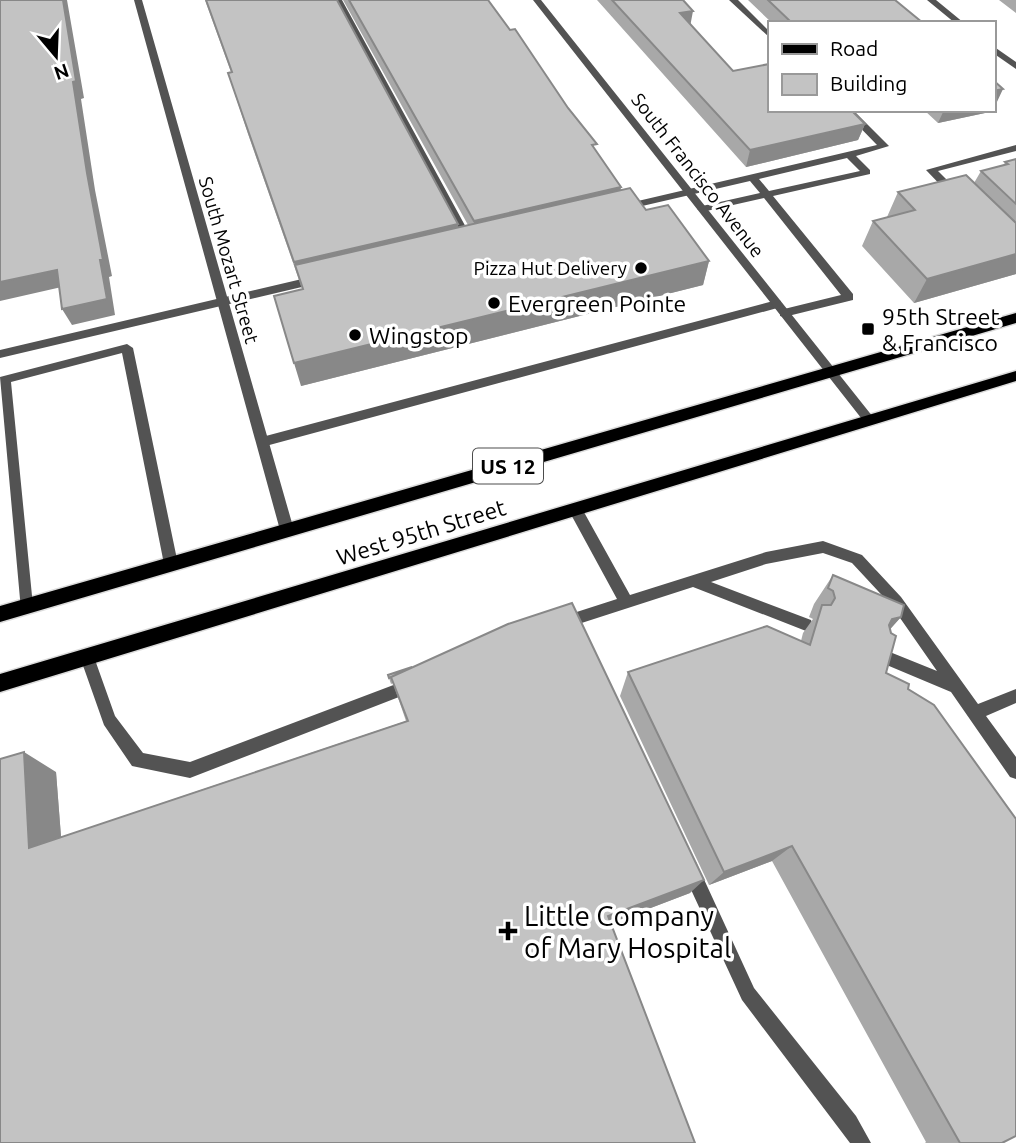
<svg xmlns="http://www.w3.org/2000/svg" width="1016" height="1143" font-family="Ubuntu,sans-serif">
  <rect width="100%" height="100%" fill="#fff"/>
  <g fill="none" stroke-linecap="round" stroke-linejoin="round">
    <g stroke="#dbdbdb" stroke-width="3">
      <path id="primary" d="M1016,313V323L0,622V606Z
        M1016,371V381L0,692V674Z"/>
    </g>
    <path fill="#535353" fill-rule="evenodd" d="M334,0H342L474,242L473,244H465L464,242Z
      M729,0H738L769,31V37Z
      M843,110H853L889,146L856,156L870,170V174L773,196L853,294V300L784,317L780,316V310L841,295L764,198L702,212L697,209L702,206L760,193L750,181L625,210L620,207L625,204L877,145ZM847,158L860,171L769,191L759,179Z
      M1016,145V151L938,171L958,191V195H950L926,170Z
      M319,275L324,279L323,282L0,358V350Z
      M777,300L781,301V307L262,447L256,442L262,437Z
      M127,344L133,348L178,564L176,568H166L164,564L122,353L11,382L33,606L31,610L26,612L21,610L0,377Z
      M575,504L580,505L630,595L766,552L823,541L862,555L901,597L978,704L1016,689V703L986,716L1016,757V779L1010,777L951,692L870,658L868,653L870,648L875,646L937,671L891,605L852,563L823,553L766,564L711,582L811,620L813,625L811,630L806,631L693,587L563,629L558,628L556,623L558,618L617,599L568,509L570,505Z
      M87,650L92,652L94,657L115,716L143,753L190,762L412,678L417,680L420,685L417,690L190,778L132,766L104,725L80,657L82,652Z
      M690,859L696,862L754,988L856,1116L871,1143H850L742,1000L681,868L684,862Z"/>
    <path fill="#535353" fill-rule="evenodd" d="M134,0H142L294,530L292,534H282L280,530Z
      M533,0H541L873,417L875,420L873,423H865Z
      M927,0H936L964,23H955Z
      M993,46L1016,62V69L993,53Z"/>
    <use href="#primary" fill="#000" fill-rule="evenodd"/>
  </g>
  <path fill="#a8a8a8" d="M205,0H337L458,224V227L468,225L343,0H488L596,151L621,190L709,261L703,285L301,386L302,289L298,277L248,134L228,73L231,72Z
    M597,0H683L691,25L733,71L865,124L858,140L746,167Z
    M748,0H895L923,23H772Z
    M999,0H1016V13Z
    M924,110H986L985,113L938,123Z
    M1016,159V274L914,303L862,246L873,221L887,217L898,192L974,183L981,171L1004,165L1005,162Z
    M833,575L901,617L890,629L886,673L908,689L1002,1143H925L926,1142L772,861L709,885L620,696L628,672L801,641L803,633L813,619L809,617L814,604Z
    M388,675L690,893L611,923L0,1143L56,772L61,837L406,721L393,683L391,684Z"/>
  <path fill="#888" d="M63,0H67L84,98L81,99L95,190L112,276L109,277L115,315L72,325L62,309L87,173L73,82Z
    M693,11L690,27L680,13Z
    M1003,89L996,104L993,105V91Z
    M944,110H986L985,113L938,123Z
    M865,124L858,140L746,167L750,150Z
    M621,187L619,202L474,236V221Z
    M458,224L459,239L295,265L298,277L294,262Z
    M1016,254V274L914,303L927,279Z
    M709,261L703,285L301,386L294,363Z
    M57,270L66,286L0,301V282Z
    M901,617L877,644L892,619Z
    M24,752L56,772L63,862L29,848Z
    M792,846L772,861L709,885L724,872Z
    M704,880L690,893L601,927L608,916Z"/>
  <path fill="#c3c3c3" stroke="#888" stroke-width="2" d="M0,0H63L76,81L73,82L87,173L103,260H100L107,299L62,309L57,270L0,282Z
    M206,0H337L458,224L294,262L244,119L228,73L232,72Z
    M349,0H488L510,30L515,29L568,108L597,144L592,145L621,187L474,221Z
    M612,0H683L693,11L680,13L733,71L769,64V110H851L865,124L750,150Z
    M768,0H895L923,23H792Z
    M993,80L1003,89L993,91Z
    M1016,159V204L981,171L1008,164L1005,162Z
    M966,175L1016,223V254L927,279L873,221L915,210L898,192Z
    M630,188L646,210L668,205L709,261L294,363L274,296L303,289L295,265Z
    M833,575L904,605L901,617L892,619L889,625L891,633L896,636L886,673L909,684L908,689L934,705L1016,819V1136L1002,1143H960L792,846L724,872L628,672L767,626L810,645L822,605H831L835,598L833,591L828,588Z
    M572,603L704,880L608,916L695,1143H0V759L24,752L29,848L408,721L391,677L508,624Z
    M412,667L389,678L388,675Z"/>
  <g fill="#000" stroke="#fff" stroke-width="2.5">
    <circle cx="641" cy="268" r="7"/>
    <circle cx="494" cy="303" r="7"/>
    <rect x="861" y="322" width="14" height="14" rx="3.5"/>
    <circle cx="355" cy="335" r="7"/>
    <path d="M504.5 920.5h7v7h7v7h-7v7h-7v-7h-7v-7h7z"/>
  </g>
  <g text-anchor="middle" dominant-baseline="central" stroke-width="7" stroke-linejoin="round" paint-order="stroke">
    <g font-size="19" fill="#000" stroke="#fff">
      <text transform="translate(698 175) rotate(52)">South Francisco Avenue</text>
      <text transform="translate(229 260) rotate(74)">South Mozart Street</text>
    </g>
    <g font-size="19" fill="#000" stroke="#fff" text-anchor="end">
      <text x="627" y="268">Pizza Hut Delivery</text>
    </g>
    <rect fill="#fff" stroke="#4c4c4c" stroke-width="2" x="473" y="448.5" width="70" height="35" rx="5"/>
    <g font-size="21" font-weight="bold" fill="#000">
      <text x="508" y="466">US 12</text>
    </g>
    <g font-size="23" fill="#000" stroke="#fff" text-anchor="start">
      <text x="508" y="303">Evergreen Pointe</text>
      <text x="882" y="316">95th Street<tspan x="882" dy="26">&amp; Francisco</tspan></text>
      <text x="369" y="335">Wingstop</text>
    </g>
    <g font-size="23" fill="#000" stroke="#fff">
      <text transform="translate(421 532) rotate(-17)">West 95th Street</text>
    </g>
    <g font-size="28" fill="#000" stroke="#fff" text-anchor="start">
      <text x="524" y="915">Little Company<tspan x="524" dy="32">of Mary Hospital</tspan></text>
    </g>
  </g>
  <rect x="768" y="21" width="228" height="91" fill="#ffffff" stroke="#999999" stroke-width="2"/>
  <rect x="782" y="44" width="35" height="10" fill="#000000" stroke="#999999" stroke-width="2"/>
  <text x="830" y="56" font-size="21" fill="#000000">Road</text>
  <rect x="782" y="74" width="35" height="21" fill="#c3c3c3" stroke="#999999" stroke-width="2"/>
  <text x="830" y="91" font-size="21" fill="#000000">Building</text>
  <g transform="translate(56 56) rotate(161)" stroke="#ffffff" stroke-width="5" paint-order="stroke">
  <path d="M0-5L12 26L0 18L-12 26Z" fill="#000000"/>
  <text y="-10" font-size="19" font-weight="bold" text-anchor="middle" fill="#000000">N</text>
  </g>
</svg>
